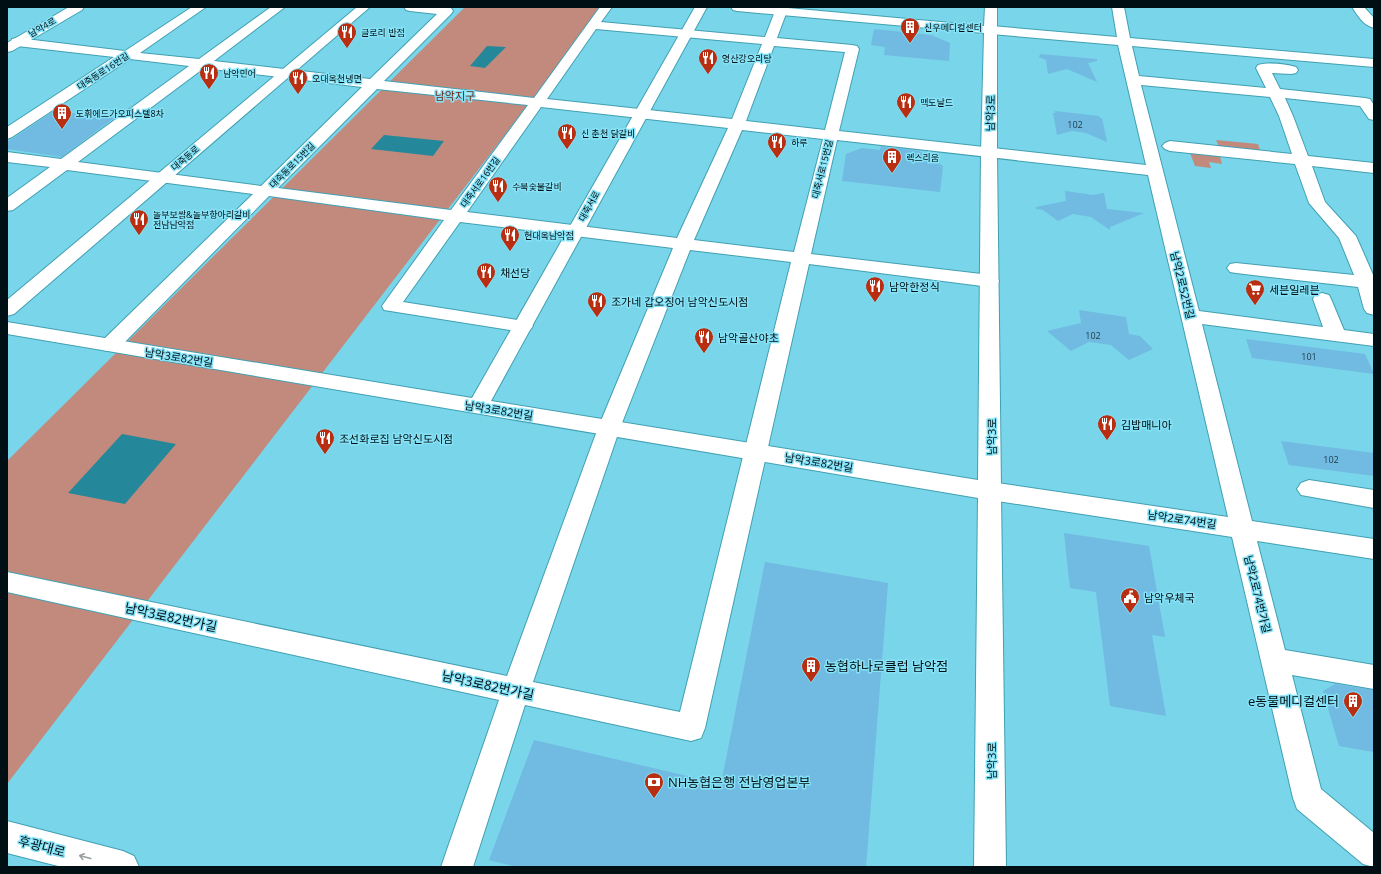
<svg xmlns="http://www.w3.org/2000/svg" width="1381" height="874" font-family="'Open Sans','Noto Sans KR',sans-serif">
  <rect width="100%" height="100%" fill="#79d5e9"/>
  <path fill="#c28a7d" d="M465,7H603L7,784V461Z
    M1216,140L1258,144L1262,156L1221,151Z
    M1190,153L1220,156L1222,164L1209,162L1211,168L1195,166Z"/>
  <path fill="#24879a" d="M487,46L506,47L485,68L470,66Z
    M384,135L444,141L433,156L371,149Z
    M122,434L176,444L125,504L68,493Z"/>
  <path fill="#71bae1" d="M874,29L931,35L950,43L949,61L884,55L885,47L871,45Z
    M1040,54L1097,59V61L1088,63L1097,82L1067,69L1048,74L1046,60L1039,57Z
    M54,111L114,118L62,157L7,149V142Z
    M1055,111L1099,116L1100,118H1102L1107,142L1086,133L1072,131L1057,135L1053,113H1055Z
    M881,146L919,151L943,166L940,192L842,181L846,154L862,148L880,150Z
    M1065,191L1093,195L1104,193L1107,209L1144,213L1110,227V230L1091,217L1073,214L1058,221L1043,210L1036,209V207L1066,201Z
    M1079,310L1126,317L1129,334L1140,336L1153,349L1129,360L1111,345L1089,342L1071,351L1047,331L1081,323Z
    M1246,339L1365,354L1374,374L1252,358Z
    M1281,441L1374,453V476L1289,465Z
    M1064,533L1149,546L1165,637L1152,635L1166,716L1110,706L1096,592L1070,588Z
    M765,562L888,583L866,867H517L489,860L534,740L721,784Z
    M1335,684L1374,690V752L1339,746L1323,691Z"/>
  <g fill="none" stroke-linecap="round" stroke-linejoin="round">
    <g stroke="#41a0b2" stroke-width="2">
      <path id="street" d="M192,7H206L140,53L199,59L271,7H285L214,61L370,79L437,14L410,11L406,10L404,7H447L451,8L453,11L451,14L384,81L534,98L600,7H612L601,22L765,37L775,11L777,8H785L787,11L777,38L852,45L857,46L859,49L839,131L1146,165L1118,45L991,34L987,33L985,30L987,27L991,26L1117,37L1112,7H1124L1130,38L1374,59V67L1132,46L1139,76L1266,88L1256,68L1258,65C1269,62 1285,64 1296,67L1298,70L1296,73L1291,74L1272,73L1280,89L1365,98L1370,99L1374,105V120L1369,119L1360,106L1285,98L1293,116L1308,156L1374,163V173L1312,166L1325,202L1356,236L1374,277V315L1367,313L1364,309L1358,287L1236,273L1230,272L1227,268L1230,264L1236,263L1354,275L1339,238L1309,203L1295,164L1170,151L1165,149L1162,146L1165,143L1170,141L1292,154L1279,116L1270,97L1141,85L1199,311L1323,327L1313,299L1315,295L1322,293L1329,295L1331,299L1344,330L1374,334V346L1202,324L1252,521L1374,539V559L1257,541L1285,650L1374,665V689L1292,675L1321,789L1374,833V867L1363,864L1297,809L1293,798L1232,537L991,500L983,497L979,491L983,485L991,482L1228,517L1148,175L837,140L811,254L990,275L997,277L999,281L997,285L990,287L809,264L705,728L701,738L691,741L525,705L473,867H441L499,700L7,592V572L507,676L598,428L673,248L460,222L403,302L530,322L533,326L530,330L523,332L384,310L382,306L444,220L269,196L117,350L110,351L103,350L100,345L103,340L253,194L67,170L13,210L7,211V198L50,167L7,162V152L61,159L189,66L130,59L12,137L7,139V127L114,57L17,46L12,45L11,42L12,39L17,38L125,51ZM596,29L762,44L732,119L547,99ZM774,46L845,52L825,130L746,121ZM204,68L362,87L261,186L78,162ZM377,89L528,105L451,210L278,188ZM541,107L728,128L677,238L467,212ZM742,130L823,139L794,252L694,240ZM690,250L791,262L680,712L533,682L620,428Z
        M1352,7H1364L1374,18V28C1363,25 1358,16 1352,7Z
        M1309,480L1374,490V508L1301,495L1297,489L1301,483Z"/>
    </g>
    <g stroke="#41a0b2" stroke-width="2">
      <path id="secondary" d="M69,7H84L82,10L12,51L7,52V43Z
        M357,7H370L14,314L7,316V300Z
        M695,7H707L491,401L978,480L981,153L984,33L737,11L733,10L731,7H777L984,26L985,7H997V153L1001,488L1003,491L1001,494L1006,867H974L978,498L7,334V322L472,398Z
        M7,821L123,851L134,856L139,867H62L7,853Z"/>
    </g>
    <use href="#street" fill="#fff" fill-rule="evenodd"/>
    <use href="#secondary" fill="#fff" fill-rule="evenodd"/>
  </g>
  <defs><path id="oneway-shaft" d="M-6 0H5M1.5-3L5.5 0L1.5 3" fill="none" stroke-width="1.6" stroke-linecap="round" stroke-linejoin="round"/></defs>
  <use stroke="#999fa1" href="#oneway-shaft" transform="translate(85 857) rotate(-165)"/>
  <defs>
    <g id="building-pin" transform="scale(1)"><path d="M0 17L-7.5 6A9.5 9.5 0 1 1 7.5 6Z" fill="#b92d10" stroke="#86e2f6"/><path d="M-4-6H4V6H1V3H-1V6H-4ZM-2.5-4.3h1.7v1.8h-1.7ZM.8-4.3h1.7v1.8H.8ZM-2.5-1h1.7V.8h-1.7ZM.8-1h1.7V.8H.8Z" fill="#fff"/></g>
    <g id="restaurant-pin" transform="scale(1)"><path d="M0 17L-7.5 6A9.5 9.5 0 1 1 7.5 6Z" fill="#b92d10" stroke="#86e2f6"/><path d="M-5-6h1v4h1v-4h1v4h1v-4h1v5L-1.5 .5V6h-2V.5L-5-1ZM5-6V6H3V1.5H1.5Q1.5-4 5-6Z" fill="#fff"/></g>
    <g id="supermarket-pin" transform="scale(1)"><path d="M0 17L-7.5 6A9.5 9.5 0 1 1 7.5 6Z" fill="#b92d10" stroke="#86e2f6"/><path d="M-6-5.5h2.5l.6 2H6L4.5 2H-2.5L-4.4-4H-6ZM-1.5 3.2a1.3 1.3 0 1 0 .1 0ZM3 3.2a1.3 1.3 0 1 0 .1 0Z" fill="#fff"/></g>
    <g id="civic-pin" transform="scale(1)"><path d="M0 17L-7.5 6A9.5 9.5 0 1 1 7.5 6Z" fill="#b92d10" stroke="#86e2f6"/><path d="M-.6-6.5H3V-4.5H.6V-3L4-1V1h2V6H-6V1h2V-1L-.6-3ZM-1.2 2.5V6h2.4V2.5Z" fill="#fff"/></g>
    <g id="bank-pin" transform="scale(1)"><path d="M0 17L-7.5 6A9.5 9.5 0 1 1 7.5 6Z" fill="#b92d10" stroke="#86e2f6"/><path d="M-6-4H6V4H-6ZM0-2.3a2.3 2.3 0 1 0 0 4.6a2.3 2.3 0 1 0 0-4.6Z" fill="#fff"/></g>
  </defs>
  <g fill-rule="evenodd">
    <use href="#building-pin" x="910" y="27"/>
    <use href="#restaurant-pin" x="347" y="32"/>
    <use href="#restaurant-pin" x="708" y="58"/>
    <use href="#restaurant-pin" x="209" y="73"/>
    <use href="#restaurant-pin" x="298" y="78"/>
    <use href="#restaurant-pin" x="906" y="102"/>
    <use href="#building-pin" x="62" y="113"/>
    <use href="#restaurant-pin" x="567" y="133"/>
    <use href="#restaurant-pin" x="777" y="142"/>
    <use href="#building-pin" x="892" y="157"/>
    <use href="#restaurant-pin" x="498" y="186"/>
    <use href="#restaurant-pin" x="139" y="219"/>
    <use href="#restaurant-pin" x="510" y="235"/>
    <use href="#restaurant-pin" x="486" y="272"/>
    <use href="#restaurant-pin" x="875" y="286"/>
    <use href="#supermarket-pin" x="1255" y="289"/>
    <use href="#restaurant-pin" x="597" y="301"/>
    <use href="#restaurant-pin" x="704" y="337"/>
    <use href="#restaurant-pin" x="1107" y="424"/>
    <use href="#restaurant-pin" x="325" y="438"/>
    <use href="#civic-pin" x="1130" y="597"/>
    <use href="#building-pin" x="811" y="666"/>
    <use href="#building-pin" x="1353" y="701"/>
    <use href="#bank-pin" x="654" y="782"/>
  </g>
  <g text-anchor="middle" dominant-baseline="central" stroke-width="3" stroke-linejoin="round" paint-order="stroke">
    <g font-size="9" fill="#000f13" stroke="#86e2f6">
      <text transform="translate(42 27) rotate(-30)">남악4로</text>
      <text transform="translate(103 71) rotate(-33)">대죽동로16번길</text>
      <text transform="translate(185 158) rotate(-40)">대죽동로</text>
      <text transform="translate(292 165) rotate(-45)">대죽동로15번길</text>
      <text transform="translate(822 169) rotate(-76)">대죽서로15번길</text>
      <text transform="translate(480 182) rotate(-54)">대죽서로16번길</text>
      <text transform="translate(589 206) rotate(-61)">대죽서로</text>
    </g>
    <g font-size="9" fill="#000f13" stroke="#86e2f6" text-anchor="start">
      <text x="924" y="27">신우메디컬센터</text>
      <text x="361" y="32">글로리 반점</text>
      <text x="722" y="58">영산강오리탕</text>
      <text x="223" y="73">남악민어</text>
      <text x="312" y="78">오대옥천냉면</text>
      <text x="920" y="102">맥도날드</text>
      <text x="76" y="113">도휘에드가오피스텔8차</text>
      <text x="581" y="133">신 춘천 닭갈비</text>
      <text x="791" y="142">하루</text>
      <text x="906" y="157">렉스리움</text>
      <text x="512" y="186">수북숯불갈비</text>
      <text x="153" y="214">놀부보쌈&amp;놀부항아리갈비<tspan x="153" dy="10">전남남악점</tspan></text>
      <text x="524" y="235">현대옥남악점</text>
    </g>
    <g font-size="9" fill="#1c3a46">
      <text x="1075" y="124">102</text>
      <text x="1093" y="335">102</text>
      <text x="1309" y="356">101</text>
      <text x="1331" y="459">102</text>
    </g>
    <g font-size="11" fill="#6c281b" stroke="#86e2f6">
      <text x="455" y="95">남악지구</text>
    </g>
    <g font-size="11" fill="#000f13" stroke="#86e2f6">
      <text transform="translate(990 113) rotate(-89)">남악3로</text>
      <text transform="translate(1183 285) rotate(76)">남악2로52번길</text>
      <text transform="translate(179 357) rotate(9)">남악3로82번길</text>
      <text transform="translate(499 410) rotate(9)">남악3로82번길</text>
      <text transform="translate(991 437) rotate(-90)">남악3로</text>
      <text transform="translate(819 462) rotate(9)">남악3로82번길</text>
      <text transform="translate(1182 519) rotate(8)">남악2로74번길</text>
      <text transform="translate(1258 594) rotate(76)">남악2로74번가길</text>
      <text transform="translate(991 761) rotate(-90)">남악3로</text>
    </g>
    <g font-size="11" fill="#000f13" stroke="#86e2f6" text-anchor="start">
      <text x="500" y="272">채선당</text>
      <text x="889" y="286">남악한정식</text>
      <text x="1269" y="289">세븐일레븐</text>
      <text x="611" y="301">조가네 갑오징어 남악신도시점</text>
      <text x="718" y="337">남악골산야초</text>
      <text x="1121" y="424">김밥매니아</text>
      <text x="339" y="438">조선화로집 남악신도시점</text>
      <text x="1144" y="597">남악우체국</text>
    </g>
    <g font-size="13" fill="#000f13" stroke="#86e2f6">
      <text transform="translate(171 617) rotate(12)">남악3로82번가길</text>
      <text transform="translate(488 685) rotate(12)">남악3로82번가길</text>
      <text transform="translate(42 846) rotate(15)">후광대로</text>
    </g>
    <g font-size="13" fill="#000f13" stroke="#86e2f6" text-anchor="start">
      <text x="825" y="666">농협하나로클럽 남악점</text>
      <text x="1339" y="701" text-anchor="end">e동물메디컬센터</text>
      <text x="668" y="782">NH농협은행 전남영업본부</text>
    </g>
  </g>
  <rect width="1381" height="874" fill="none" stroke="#000f13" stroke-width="16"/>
</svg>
